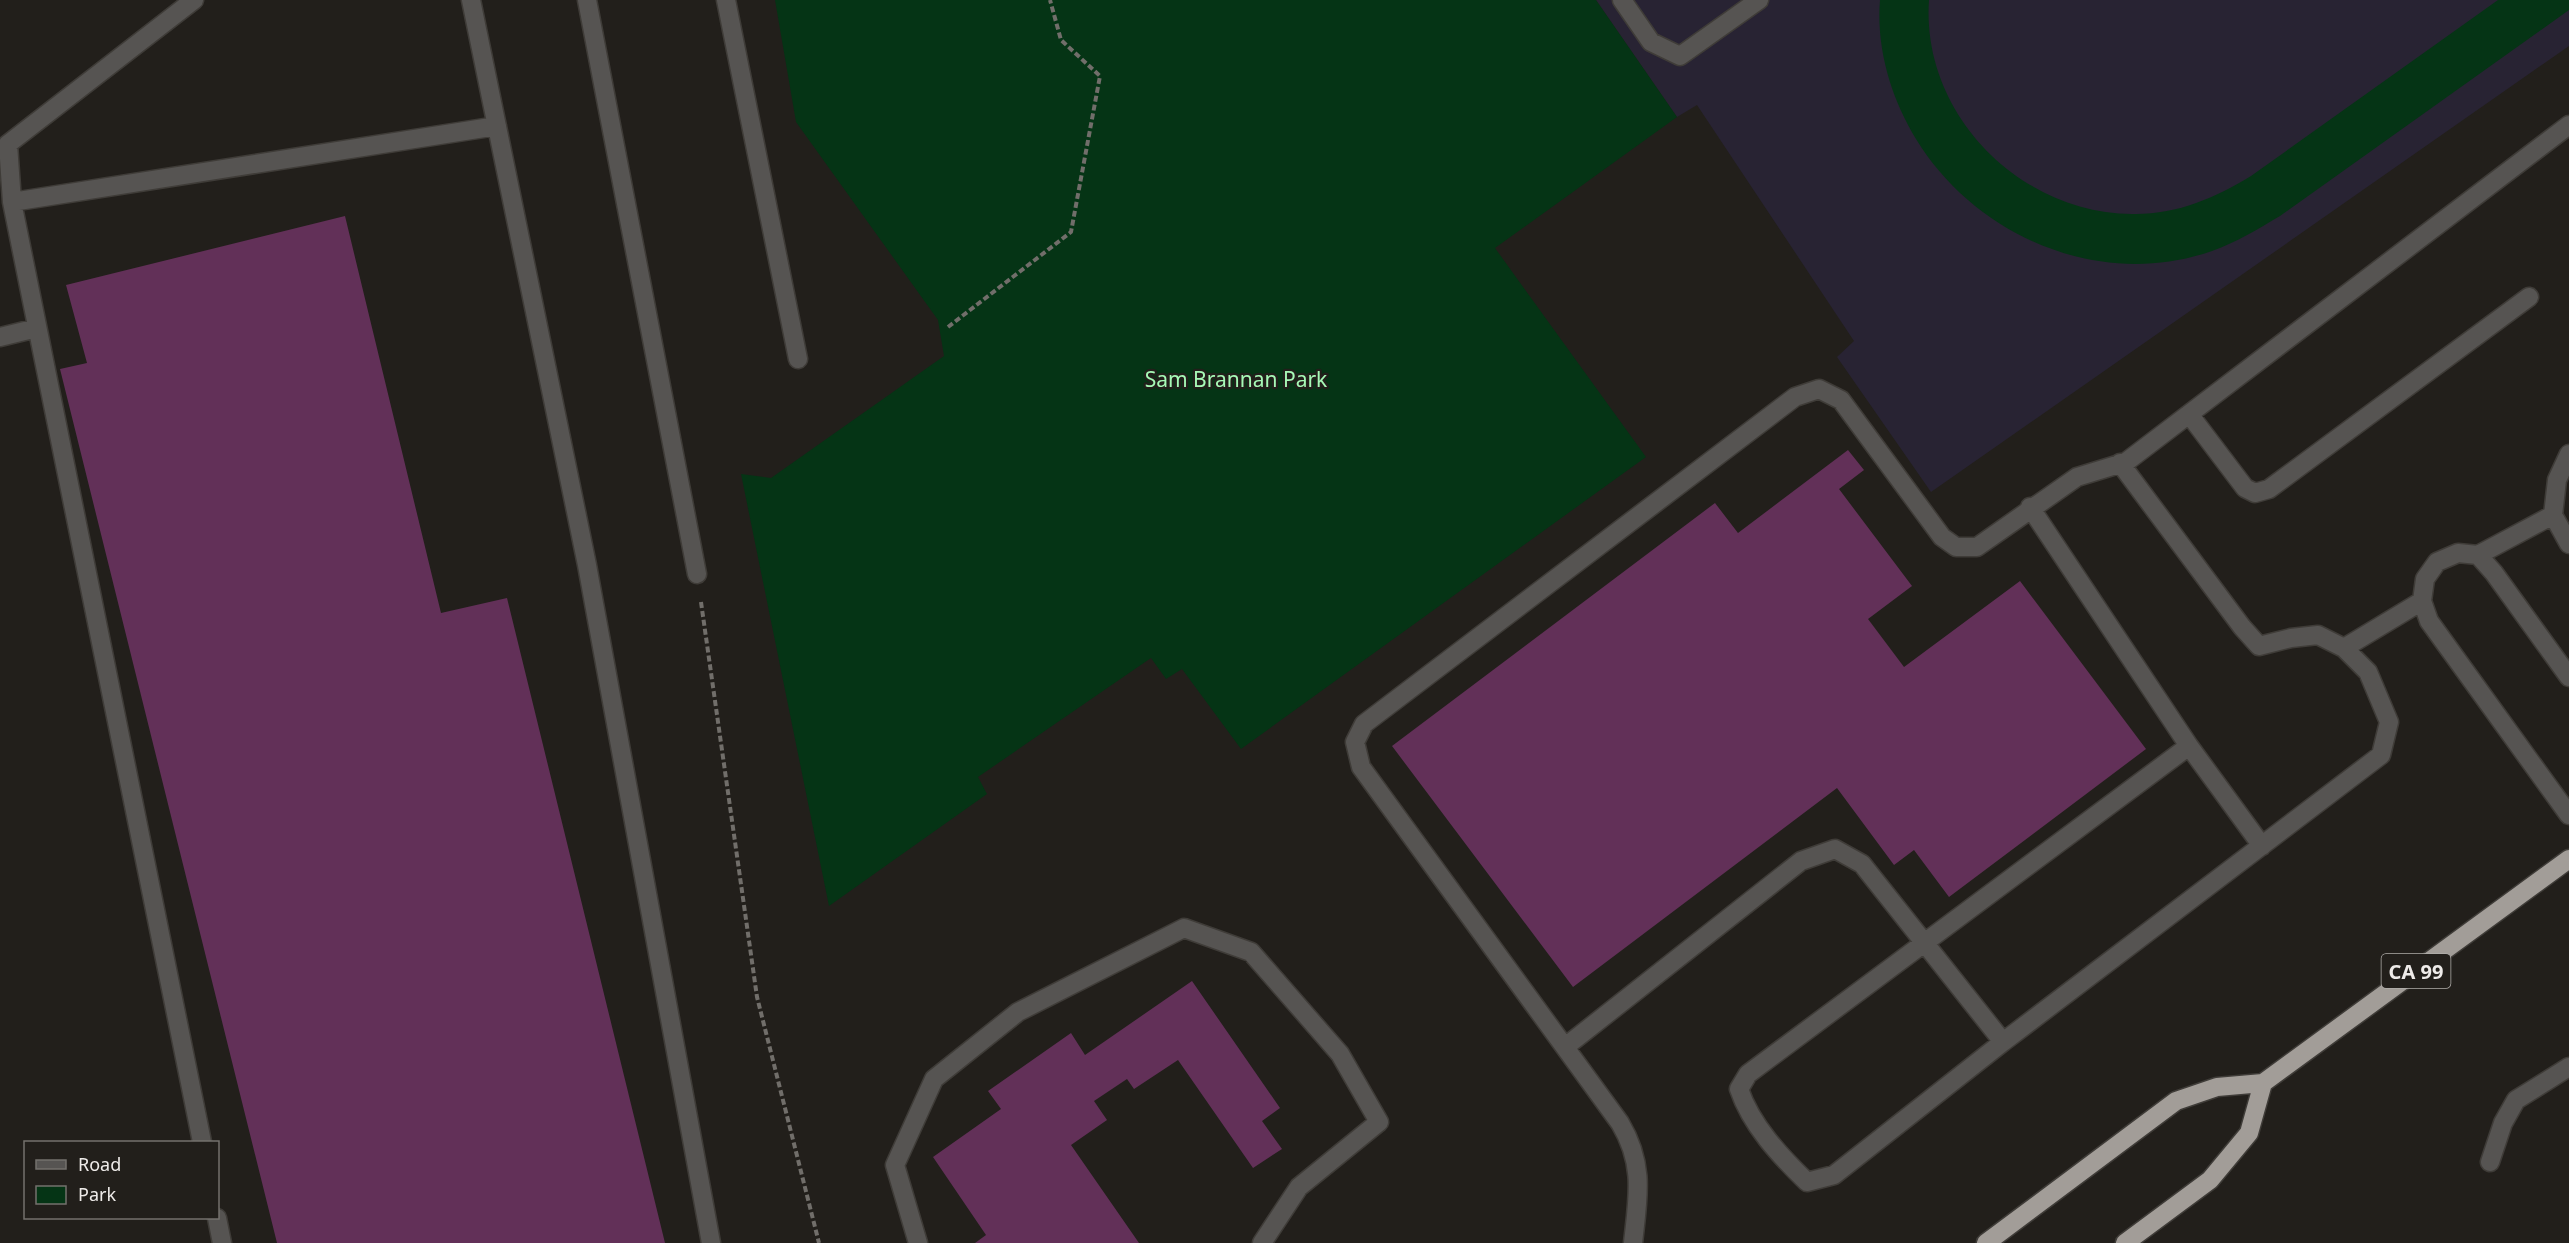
<svg xmlns="http://www.w3.org/2000/svg" width="2569" height="1243" font-family="'Noto Sans',sans-serif">
  <rect width="100%" height="100%" fill="#221f1b"/>
  <path fill="#282333" d="M1596,0H2569V46L1931,492L1837,357L1854,341L1697,105L1677,117Z"/>
  <path fill="#053415" d="M775,0H1596L1677,117L1495,248L1646,457L1241,749L1182,669L1166,679L1151,658L978,777L987,794L829,906L741,474L771,478L944,356L938,320L796,122Z
    M1880,0H1929C1921,113 2019,213 2132,214C2176,215 2215,198 2251,176L2498,0H2569V10L2280,216C2258,229 2237,242 2212,251C2100,290 1976,237 1916,139C1891,98 1876,48 1880,0Z"/>
  <path fill="#623058" d="M345,216L441,613L507,598L665,1243H277L60,369L87,363L66,285Z
    M1848,450L1864,470L1839,489L1912,586L1868,619L1904,667L2020,581L2146,749L1949,897L1914,850L1894,865L1837,788L1573,987L1392,746L1715,503L1738,533Z
    M1192,981L1280,1108L1262,1121L1282,1149L1253,1168L1178,1060L1134,1089L1127,1079L1094,1101L1107,1120L1071,1145L1139,1243H975L986,1235L933,1157L1001,1109L988,1091L1071,1033L1085,1055Z"/>
  <g fill="none" stroke-linecap="round" stroke-linejoin="round">
    <g stroke="#3f3c38" stroke-width="21">
      <path id="minor" d="M471,0L587,565L711,1243
        M587,0L697,574
        M726,0L798,359
        M1622,0L1651,42L1680,56L1759,0
        M12,202L8,144L194,0
        M0,337L37,328
        M2189,414L2245,488L2255,493L2269,489L2529,297
        M2569,454L2557,480L2553,515L2569,544
        M2478,555L2553,515
        M2344,648L2422,601
        M2569,677L2494,573L2478,555L2458,553L2437,562L2425,579L2422,601L2429,621L2569,815
        M2189,746L2262,846
        M2003,1042L1834,1175L1807,1182C1780,1156 1751,1125 1739,1089L1748,1074L2189,746L2030,507
        M1565,1047L1801,861L1835,849L1862,864L2003,1042L2381,755L2389,722L2368,672L2344,648L2318,635L2291,638L2259,646L2242,627L2120,463
        M202,1142L12,202L497,126
        M2490,1162L2503,1123L2516,1100L2569,1067
        M217,1218L222,1243
        M918,1243L895,1165L934,1079L1018,1012L1184,928L1251,952L1340,1054L1379,1122L1299,1187L1262,1243
        M1633,1243C1638,1197 1645,1165 1620,1123L1361,767L1355,742L1364,724L1795,397L1819,389L1841,400L1942,537L1956,547H1977L2077,477L2126,462L2569,125"/>
    </g>
    <g stroke="#3f3c38" stroke-width="21">
      <path id="highway" d="M1986,1243L2176,1101L2217,1087L2263,1083L2569,859
        M2125,1243L2210,1180L2249,1133L2263,1083"/>
    </g>
    <path stroke="#716e6a" stroke-width="4" stroke-dasharray="6 3" stroke-linecap="butt" d="M948,327L1071,232L1100,76L1061,40L1050,0
      M701,602L757,997L819,1243"/>
    <use href="#minor" stroke="#565452" stroke-width="18"/>
    <use href="#highway" stroke="#a29d98" stroke-width="18"/>
  </g>
  <g text-anchor="middle" dominant-baseline="central" stroke-width="4.5" stroke-linejoin="round" paint-order="stroke">
    <rect fill="#221f1b" stroke="#b1aeab" stroke-width="1.5" x="2381.5" y="954" width="69" height="34" rx="4.5"/>
    <g font-size="20" font-weight="bold" fill="#eeebe9">
      <text x="2416" y="971">CA 99</text>
    </g>
    <g font-size="21" fill="#a6f9b6" stroke="#221f1b">
      <text x="1236" y="379">Sam Brannan Park</text>
    </g>
  </g>
  <rect x="24" y="1141" width="195" height="78" fill="#221f1b" stroke="#74716d" stroke-width="1.5"/>
  <rect x="36" y="1160" width="30" height="9" fill="#565452" stroke="#74716d" stroke-width="1.5"/>
  <text x="78" y="1171" font-size="18" fill="#eeebe9">Road</text>
  <rect x="36" y="1186" width="30" height="18" fill="#053415" stroke="#74716d" stroke-width="1.5"/>
  <text x="78" y="1201" font-size="18" fill="#eeebe9">Park</text>
</svg>
